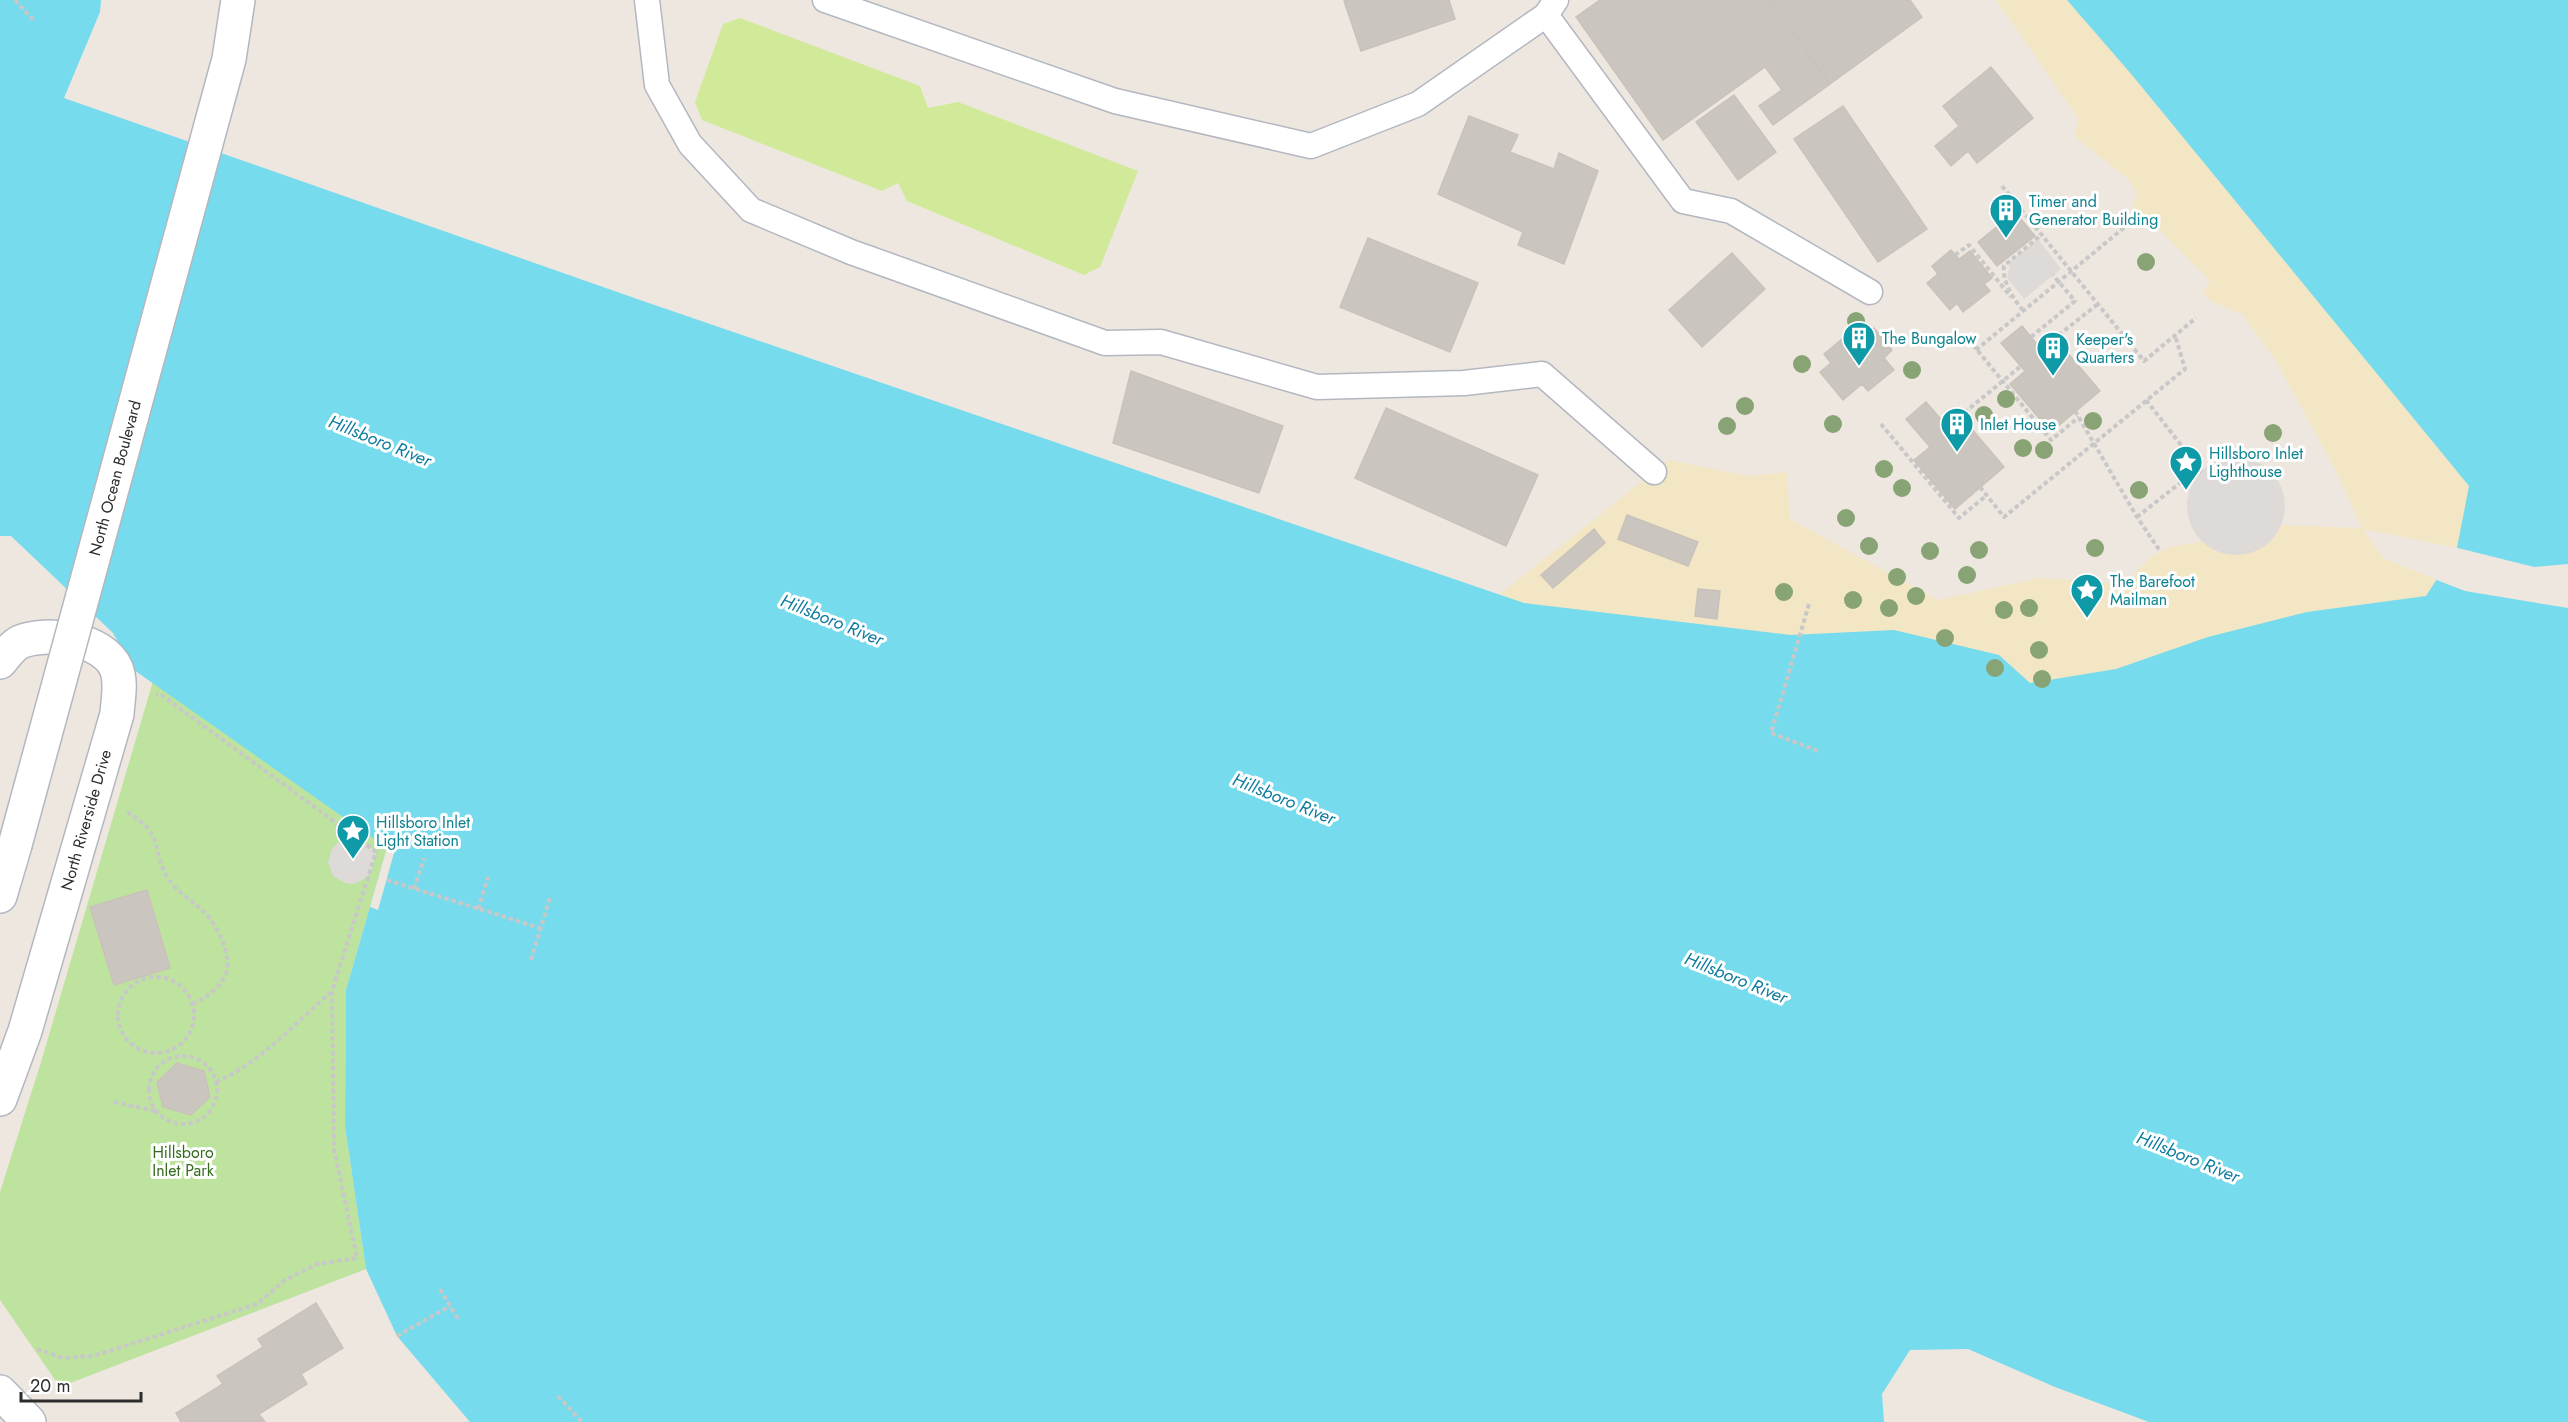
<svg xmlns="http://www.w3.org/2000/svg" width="2568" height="1422" font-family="Jost,sans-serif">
  <rect width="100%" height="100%" fill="#eee7e0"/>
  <path fill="#bde39e" d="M153,681L387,848L346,990L345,1126L366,1269L60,1387L0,1300V1192L41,1062Z"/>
  <path fill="#f2e6c5" d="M1996,0H2347L2568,321L2457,548L2363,529L2383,558L2465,591L2568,1026L1499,595L1669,460L1748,476L1787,472L1790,519L1938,600L2038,578L2125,584C2156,551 2157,547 2202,542L2215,551L2230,555L2273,539L2282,525L2362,528L2335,469L2277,363L2243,315L2210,301L2203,291L2210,281L2159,229L2126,226L2137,194L2128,179L2075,137L2078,118Z"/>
  <path fill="#d1ea9a" d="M740,18L920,86L928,108L958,102L1138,171L1100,267L1084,275L907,201L898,183L882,191L702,120L695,102L723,24Z"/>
  <path fill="#dedad7" d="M2038,239L2061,269L2024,299L2007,278L2011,261Z
    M2187 506a49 49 0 1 1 98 0a49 49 0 1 1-98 0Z
    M351,838L360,839L376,852L371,873L359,882L352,884L345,883L333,876L328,862L332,849L337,843Z"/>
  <path fill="#76dbed" d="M0,0H101L100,12L64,98L643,301L1524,603L1791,635L1894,630L1999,655L2030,683L2116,669L2208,637L2307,612L2426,596L2457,548L2469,486L2132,75L2067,0H2568V1422H1986L1939,1404V1422H470L397,1336L366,1269L345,1126L346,990L387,848L134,670L113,633L11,536H0Z"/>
  <path fill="#eee7e0" d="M2454,547L2534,567L2568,564V608L2465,591L2434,579Z
    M386,851L394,853L378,910L370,907Z
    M1968,1349L2055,1387L2149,1422H1978L1942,1408V1422H1884L1882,1394L1910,1350Z"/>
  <path fill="#cac5be" stroke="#cac2ba" stroke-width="1.5" d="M1348,0H1449L1455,19L1361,51L1344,1Z
    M1600,0H1770L1830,84L1773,125L1759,106L1782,90L1765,67L1663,140L1576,17Z
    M1770,0H1910L1922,17L1830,84Z
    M1991,67L2033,118L1977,163L1968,151L1951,166L1935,146L1959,126L1943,106Z
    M1734,95L1776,152L1738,180L1696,122Z
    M1843,106L1927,229L1878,262L1794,139Z
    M1469,116L1518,135L1510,152L1554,169L1559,153L1598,171L1564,264L1518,245L1523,232L1438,194Z
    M2015,212L2035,236L1997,266L1978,242Z
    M1368,238L1478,283L1450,352L1340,307Z
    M1951,250L1959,259L1970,251L1992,278L1984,284L1990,291L1963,312L1957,303L1950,310L1927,283L1938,274L1932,266Z
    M1732,253L1765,289L1702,347L1669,310Z
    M2022,326L2046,355L2060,344L2100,391L2051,432L2010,384L2025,371L2001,343Z
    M1874,328L1892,350L1884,358L1894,370L1868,391L1862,384L1843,400L1820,372L1831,363L1824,354L1848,334L1856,343Z
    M1131,371L1283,426L1259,493L1113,443Z
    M1926,402L1952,432L1965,421L2004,467L1955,509L1914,460L1930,447L1906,419Z
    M1386,408L1538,475L1506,546L1355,478Z
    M1627,515L1698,542L1688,566L1618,539Z
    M1594,529L1605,543L1553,588L1541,575Z
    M1698,589L1720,591L1717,619L1695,616Z
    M147,890L170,968L114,985L90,907Z
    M177,1063L204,1071L210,1097L191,1115L163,1107L157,1082Z
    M316,1303L343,1348L301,1374L307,1384L259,1414L265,1422H181L176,1413L223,1384L217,1376L263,1347L258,1339Z"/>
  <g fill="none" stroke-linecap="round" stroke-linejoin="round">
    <g stroke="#b3b7c0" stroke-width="27">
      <path id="lane" d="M647,0L657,85L690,144L751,210L851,252L1105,343L1161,342L1317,387L1464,383L1542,374L1654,472
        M825,0L1115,101L1311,146L1418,104L1546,15L1556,0
        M1546,15L1683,201L1731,211L1870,292"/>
    </g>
    <g stroke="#b3b7c0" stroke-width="36">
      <path id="street" d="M0,662C6,655 12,646 20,642C46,631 103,638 116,668C122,682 118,698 117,714L25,1031L0,1099
        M0,1392L29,1422"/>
    </g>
    <g stroke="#b3b7c0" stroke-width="36">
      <path id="secondary" d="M131,419L229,59L238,0
        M0,896L15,845"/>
    </g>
    <path stroke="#c8c8c8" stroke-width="4" stroke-dasharray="4.5 3" stroke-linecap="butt" d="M15,0L35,22
      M2002,186L2144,361L2196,318
      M1955,255L1969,245L2011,297
      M2023,310C2013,299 2002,281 2004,266L2041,235
      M2031,337L2075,301L2053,275
      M1973,345L2051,440L2079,417
      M2041,349L2098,304
      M1976,350L2126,226
      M2146,400L2202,472
      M2075,411L2137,517L2160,551
      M1881,424L1959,518L1986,496
      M1947,427L2021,366
      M1980,487L2004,517L2185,369L2175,335
      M2137,517L2199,468
      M1809,604L1771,733L1818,751
      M127,812C167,836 149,848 169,880C177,892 193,901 203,911C217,924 235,959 224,978C217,990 205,998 193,1004
      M387,880L540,928
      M414,889L424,858
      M478,909L488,877
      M531,960L550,897
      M118 1015a38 38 0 1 1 76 0a38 38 0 1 1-76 0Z
      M149 1090a34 34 0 1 1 68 0a34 34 0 1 1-68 0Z
      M216,1082C260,1063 297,1022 332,991
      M114,1102L155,1111
      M440,1289L458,1319
      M397,1336L450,1306
      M37,1349L63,1358L93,1356L257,1304L285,1280L317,1264L357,1258L334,1149L332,991L376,852L160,694L156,695
      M558,1396L582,1422"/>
    <use href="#lane" stroke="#fff" stroke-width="24"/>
    <use href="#street" stroke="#fff" stroke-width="33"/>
    <use href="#secondary" stroke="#fff" stroke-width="33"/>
    <g stroke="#b3b7c0" stroke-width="36" stroke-linecap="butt">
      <path id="secondary-bridge" d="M15,845L131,419"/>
    </g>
    <use href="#secondary-bridge" stroke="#fff" stroke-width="33"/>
  </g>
  <g fill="#88a374">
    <circle cx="2146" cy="262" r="9"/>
    <circle cx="1856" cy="321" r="9"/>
    <circle cx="1802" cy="364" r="9"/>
    <circle cx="1912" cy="370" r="9"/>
    <circle cx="2006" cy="399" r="9"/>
    <circle cx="1745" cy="406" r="9"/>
    <circle cx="1984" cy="415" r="9"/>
    <circle cx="2093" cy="421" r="9"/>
    <circle cx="1833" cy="424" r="9"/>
    <circle cx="1727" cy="426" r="9"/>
    <circle cx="2273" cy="433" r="9"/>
    <circle cx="2023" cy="448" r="9"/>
    <circle cx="2044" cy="450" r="9"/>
    <circle cx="1884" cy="469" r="9"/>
    <circle cx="1902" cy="488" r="9"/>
    <circle cx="2139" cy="490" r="9"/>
    <circle cx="1846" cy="518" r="9"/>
    <circle cx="1869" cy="546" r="9"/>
    <circle cx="2095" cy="548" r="9"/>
    <circle cx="1979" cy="550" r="9"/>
    <circle cx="1930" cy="551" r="9"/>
    <circle cx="1967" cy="575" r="9"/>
    <circle cx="1897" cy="577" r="9"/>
    <circle cx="1784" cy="592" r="9"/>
    <circle cx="1916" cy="596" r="9"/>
    <circle cx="1853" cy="600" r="9"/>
    <circle cx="1889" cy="608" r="9"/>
    <circle cx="2029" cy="608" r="9"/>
    <circle cx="2004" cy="610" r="9"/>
    <circle cx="1945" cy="638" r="9"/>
    <circle cx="2039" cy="650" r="9"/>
    <circle cx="1995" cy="668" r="9"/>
    <circle cx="2042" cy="679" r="9"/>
  </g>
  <defs>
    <g id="building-pin" transform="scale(1.725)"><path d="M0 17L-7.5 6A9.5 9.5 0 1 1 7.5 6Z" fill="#0f9aa8" stroke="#fff"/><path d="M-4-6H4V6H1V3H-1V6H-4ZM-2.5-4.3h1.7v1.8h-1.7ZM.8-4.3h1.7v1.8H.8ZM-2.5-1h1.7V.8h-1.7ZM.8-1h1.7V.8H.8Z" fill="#fff"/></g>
    <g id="sight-pin" transform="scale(1.725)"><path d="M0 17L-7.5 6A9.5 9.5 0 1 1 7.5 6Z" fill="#0f9aa8" stroke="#fff"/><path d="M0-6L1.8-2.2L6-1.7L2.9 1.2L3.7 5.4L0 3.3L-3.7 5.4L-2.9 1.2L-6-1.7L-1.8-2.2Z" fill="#fff"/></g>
  </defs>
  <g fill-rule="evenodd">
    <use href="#building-pin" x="2006" y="210"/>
    <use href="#building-pin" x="1859" y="338"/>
    <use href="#building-pin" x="2053" y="348"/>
    <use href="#building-pin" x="1957" y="424"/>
    <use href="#sight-pin" x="2186" y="462"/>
    <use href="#sight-pin" x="2087" y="590"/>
    <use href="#sight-pin" x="353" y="831"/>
  </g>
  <g text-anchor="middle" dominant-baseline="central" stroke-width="6" stroke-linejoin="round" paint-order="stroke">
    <g font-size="16" fill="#0d838f" stroke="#fff" text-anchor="start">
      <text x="2029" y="201">Timer and<tspan x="2029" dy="18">Generator Building</tspan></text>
      <text x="1882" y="338">The Bungalow</text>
      <text x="2076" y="339">Keeper's<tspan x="2076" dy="18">Quarters</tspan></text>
      <text x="1980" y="424">Inlet House</text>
      <text x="2209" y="453">Hillsboro Inlet<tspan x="2209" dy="18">Lighthouse</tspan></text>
      <text x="2110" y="581">The Barefoot<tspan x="2110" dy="18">Mailman</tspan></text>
      <text x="376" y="822">Hillsboro Inlet<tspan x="376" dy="18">Light Station</tspan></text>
    </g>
    <g font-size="16" fill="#2d2d2d" stroke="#fff">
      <text transform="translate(115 478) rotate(-75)">North Ocean Boulevard</text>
      <text transform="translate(86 820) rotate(-74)">North Riverside Drive</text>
    </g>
    <g font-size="16" fill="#356b1c" stroke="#fff">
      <text x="183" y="1152">Hillsboro<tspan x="183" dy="18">Inlet Park</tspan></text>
    </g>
    <g font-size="18" font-style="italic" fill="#107d9f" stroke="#fff">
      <text transform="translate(380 441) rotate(22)">Hillsboro River</text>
      <text transform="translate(832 620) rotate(22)">Hillsboro River</text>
      <text transform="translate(1284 799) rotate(22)">Hillsboro River</text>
      <text transform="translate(1736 978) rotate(22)">Hillsboro River</text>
      <text transform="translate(2188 1157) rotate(22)">Hillsboro River</text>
    </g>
  </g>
  <path d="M21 1392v9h120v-9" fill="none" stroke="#2d2d2d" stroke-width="3"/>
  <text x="30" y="1392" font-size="18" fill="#2d2d2d" stroke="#ffffff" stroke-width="4.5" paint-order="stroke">20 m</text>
</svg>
